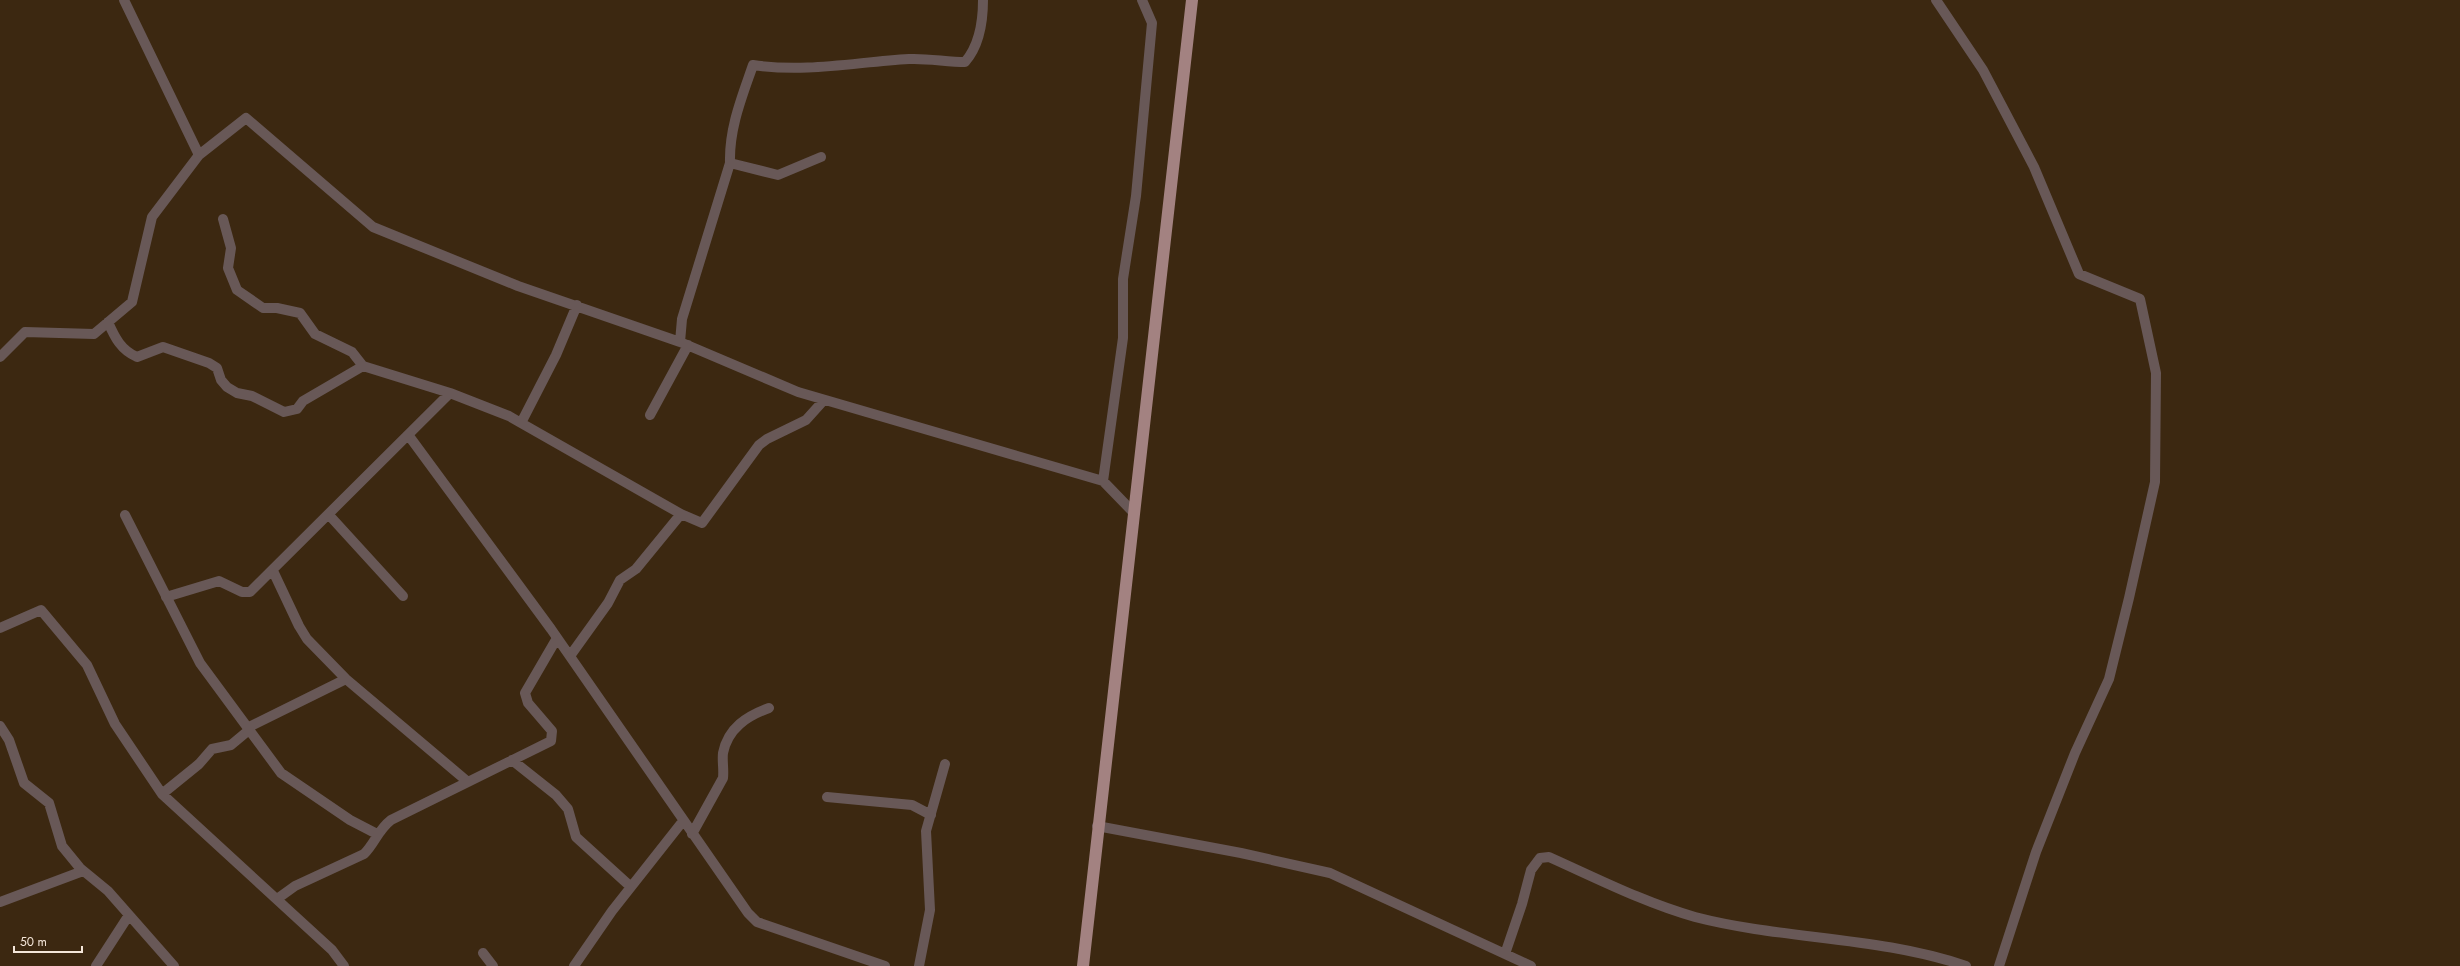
<svg xmlns="http://www.w3.org/2000/svg" width="2460" height="966" font-family="Jost,sans-serif">
  <rect width="100%" height="100%" fill="#3c2811"/>
  <g fill="none" stroke-linecap="round" stroke-linejoin="round">
    <path stroke="#685857" stroke-width="10" d="M1936,0L1983,70L2034,167L2079,274L2140,299L2156,373L2155,482L2129,598L2109,679L2075,753L2036,852L1999,966
      M199,155L246,118L373,227L518,286L680,342L798,392L1103,481L1133,512
      M730,163L778,175L821,157
      M223,219L231,248L228,268L237,290L263,308H277L300,313L315,334L352,352L363,366L450,393
      M108,322C115,338 121,350 137,357L163,347L209,363L217,368L221,380L227,387L237,393L252,396L284,412L297,409L303,401L363,366
      M680,342L682,319L730,163C729,128 742,97 753,65C806,73 856,62 909,59C927,58 947,62 965,62C979,46 983,22 983,0
      M0,357L25,332L94,334L132,302L152,217L199,155L124,0
      M650,415L688,345
      M521,423L681,514L702,523L759,445L767,439L806,420L824,400
      M409,436L551,629L748,913L757,922L885,966
      M1103,481L1123,338V279L1136,196L1152,23L1142,0
      M125,515L200,663L281,773L350,820L377,834
      M329,515L403,596
      M273,571L299,626L307,639L346,679L468,782
      M166,597L219,581L242,592H250L450,393L509,416L521,423L556,355L577,305
      M0,628L41,610L87,665L115,724L162,794L332,950L344,966
      M570,656L608,603L620,580L636,569L681,514
      M0,726L9,740L24,783L49,803L62,846L80,868L108,891L174,966
      M247,728L346,679
      M512,760L556,795L568,809L576,837L631,887
      M162,794L199,764L212,749L231,745L249,730
      M827,797L912,805L931,815
      M1097,826L1241,853L1330,873L1531,966
      M692,834L723,778C724,769 722,761 723,753C728,728 747,716 769,708
      M277,899L295,886L364,854C375,843 378,830 391,820L551,741L552,731L528,703L525,693L557,638
      M0,902L83,871
      M483,953L493,966
      M1505,954L1522,904L1531,870L1540,858L1549,857C1596,878 1645,903 1695,917C1784,940 1878,936 1966,966
      M96,966L129,915
      M574,966L612,911L683,821
      M919,966L930,910L926,831L945,764"/>
    <path stroke="#a38281" stroke-width="12" d="M1083,966L1192,0"/>
  </g>
  <path d="M14 946v6h68v-6" fill="none" stroke="#f5e7da" stroke-width="2"/>
  <text x="20" y="946" font-size="12" fill="#f5e7da" stroke="#3c2811" stroke-width="3" paint-order="stroke">50 m</text>
</svg>
